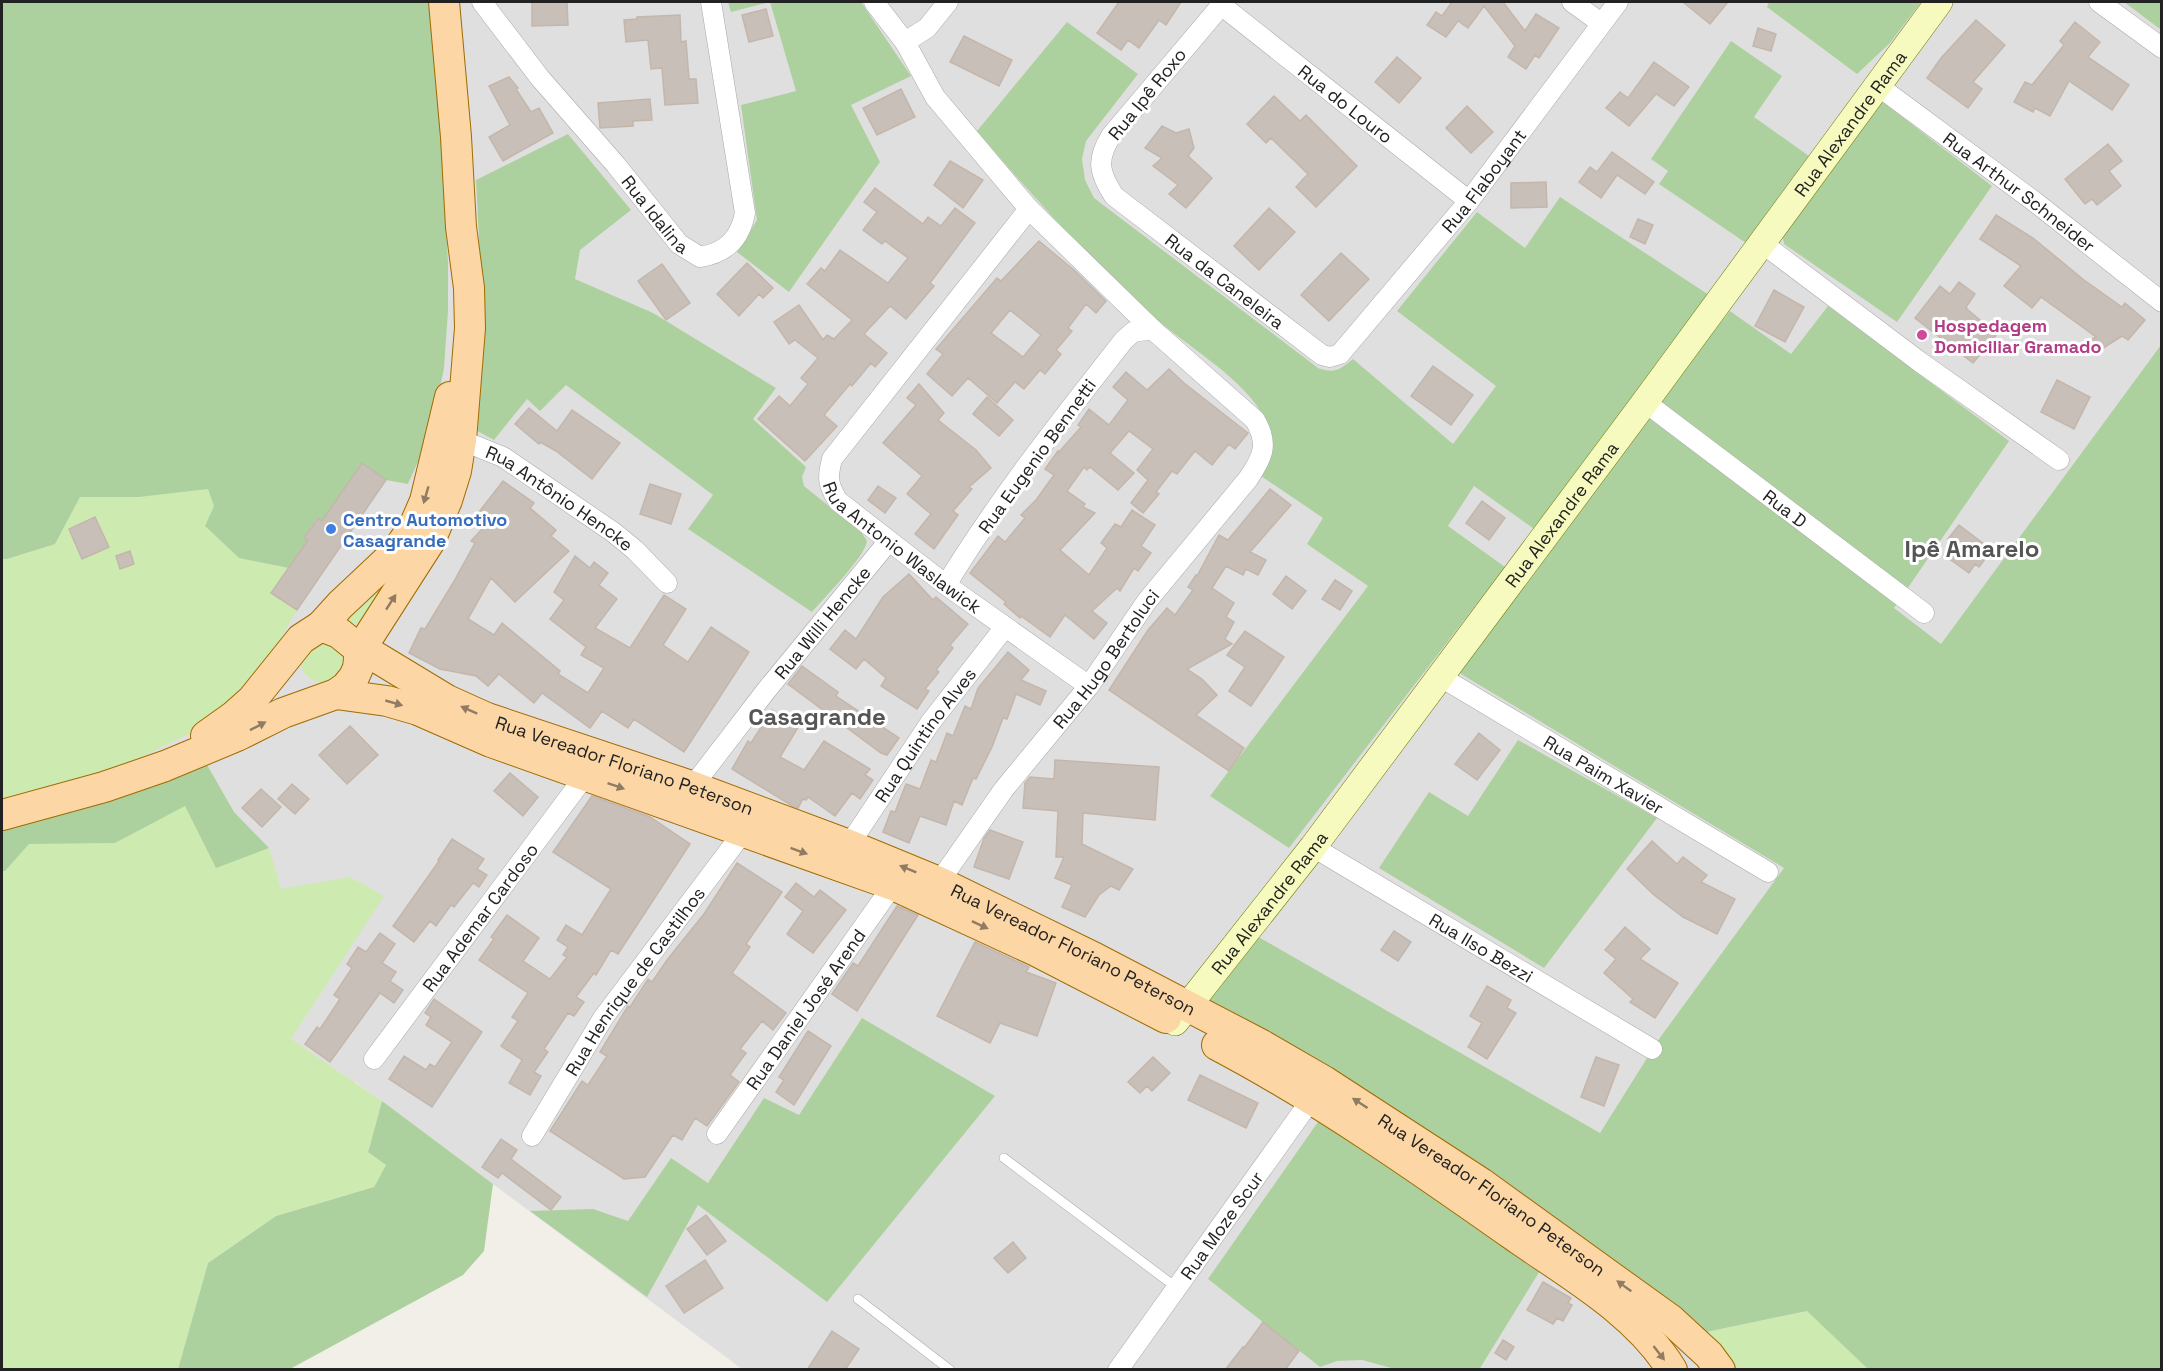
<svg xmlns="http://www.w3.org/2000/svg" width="2163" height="1371" font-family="'Space Grotesk',sans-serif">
  <rect width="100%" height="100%" fill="#f2efe9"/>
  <path fill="#e0dfdf" d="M2,2H2161V1369L776,1370L773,1367L771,1369H742L354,1081L2,1370Z"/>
  <path fill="#cdebb0" d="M209,488L214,506L205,526L239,558L289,568L272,593L297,610L271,655L224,710L201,728L123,766L2,800V559H7L55,544L79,497H139Z
    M392,573L361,631L356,625L341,616Z
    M320,637L345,652V668L328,683C314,684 305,678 300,664Z
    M185,805L216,867L269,848L281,889L350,877L384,896L291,1039L382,1101L368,1151L386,1165L374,1187L276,1216L208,1263L178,1369H2V871H5L29,844L115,843Z
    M1808,1311L1868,1369H1735L1706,1332Z"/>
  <path fill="#add19e" d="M2,2H428L440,105L448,263V311L444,368L431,432L408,484L386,480L362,463L322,521L317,518L304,538L308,540L289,568L239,558L205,526L214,506L208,489L139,497H80L55,544L7,559H2Z
    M728,2H861L911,76L851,105L880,162L789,292L737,252L757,220L741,105L796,91L770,2L731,12Z
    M1769,2H1921L1890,43L1857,74L1767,7Z
    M2124,2H2161V26L2160,29Z
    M1067,22L1138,74L1086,141L1082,159L1085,180L1094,198L1318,368C1335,374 1339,370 1353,359L1453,444L1496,386L1397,311L1477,212L1525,248L1560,197L1709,295L1534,529L1474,486L1448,526L1505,567L1289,848L1210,796L1368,586L1307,544L1323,518L1261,476C1274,455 1274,434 1261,412C1239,375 1182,343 1149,313C1088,257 1031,195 977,131Z
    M1731,41L1782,76L1754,117L1809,156L1746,243L1659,184L1668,171L1651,159Z
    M1884,103L1992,186L1897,322L1784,244L1783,238L1878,104Z
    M568,134L631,210L580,250L575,279L653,313L776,388L753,419L806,467L802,477L804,486L862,533L867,541C865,557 824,598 812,612L688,529L713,495L566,385L540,411L527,399L494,440L470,427L481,279L476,180Z
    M1828,306L2009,441L1894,608L1941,644L2161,345V1369H1868L1807,1311L1706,1332L1210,1002L1209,994L1255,935L1600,1133L1659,1039L1784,868L1461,674L1460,664L1641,424L1730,311L1791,354Z
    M1518,740L1657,818L1544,968L1379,868L1429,792L1468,816Z
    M206,763L234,812L269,848L216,868L185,806L115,843L29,844L5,871H2V826Z
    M862,1018L995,1096L827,1302L698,1205L647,1297L530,1211L593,1209L628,1221L671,1158L708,1183L764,1098L799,1115Z
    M382,1101L493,1184L484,1251L463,1275L290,1369H178L208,1263L276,1216L374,1187L386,1165L368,1152Z
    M1320,1119L1541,1269L1479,1370L1395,1369L1362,1360L1337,1361L1320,1367L1208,1279Z"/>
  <path fill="#c7bfb8" stroke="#c4b6ab" stroke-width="1.5" fill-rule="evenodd" d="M532,2H567L568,25L532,26Z
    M1119,2H1181L1166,25L1159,20L1139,48L1128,40L1121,50L1097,33Z
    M1452,2H1503L1525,31L1536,14L1559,28L1539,58L1535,55L1526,69L1508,57L1515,46L1484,6L1468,28L1458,21L1446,37L1427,25L1436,12L1442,16Z
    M1683,2H1728L1710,24Z
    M766,9L773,36L749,42L742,15Z
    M680,15L681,42L686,41L689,79H696L698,103L665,105L662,68L651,69L648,40L626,42L624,20L637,19V17Z
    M1976,20L2005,45L1973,82L1982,89L1968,108L1927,78L1941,58Z
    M2075,22L2100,42L2088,57L2129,85L2112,110L2069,81L2050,116L2035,108L2033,112L2014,102L2025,82L2032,85L2064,45L2060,41Z
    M1758,28L1776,34L1771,51L1753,46Z
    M964,36L1012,60L999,86L950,62Z
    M1397,57L1421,78L1399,103L1375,82Z
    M1654,62L1689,87L1674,106L1656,94L1629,126L1606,108L1620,92L1628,98Z
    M509,77L518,88L516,89L531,112L539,108L553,133L503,161L489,137L510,125L489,86Z
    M901,89L915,117L877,135L863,108Z
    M1274,96L1300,121L1306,115L1357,166L1316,207L1296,187L1308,174L1271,138L1266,143L1247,124Z
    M650,99L652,120L633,121V126L600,128L598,103Z
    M1467,106L1493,132L1471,153L1446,128Z
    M1162,126L1176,133L1189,129L1194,148L1188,156L1212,178L1186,208L1169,194L1178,185L1153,166L1162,158L1145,148Z
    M2108,144L2122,161L2109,171L2121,186L2097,205L2092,199L2085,204L2065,179Z
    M1612,152L1654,182L1645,194L1617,175L1601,198L1579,182L1590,167L1597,172Z
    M950,161L983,180L963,208L934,185Z
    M1546,182L1547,207L1511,208V183Z
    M875,188L923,224L928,217L941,226L955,208L975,223L930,283L934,286L906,319L890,306L864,334L887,353L875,367L871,363L852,386L850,384L824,415L837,426L805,461L758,419L779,396L790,406L808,384L801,378L818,358L795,340L789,344L774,322L799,305L823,340L827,335L834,339L852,320L807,284L821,268L825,271L840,250L888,283L908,258L885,241L882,244L863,230L877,212L864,202Z
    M1269,208L1295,232L1259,270L1234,246Z
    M1996,215L2033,238L2084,280L2122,307L2125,303L2145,320L2128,340L2122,336L2094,354L2086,343L2096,337L2041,297L2032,308L2004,286L2021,266L1980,239Z
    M1638,219L1653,225L1645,244L1630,237Z
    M1039,241L1074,270L1106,301L1096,313L1086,304L1068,328L1072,331L1056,350L1061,354L1045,374L1040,370L1024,389L1015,382L997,403L968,378L952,396L927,374L943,354L936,349L997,278L1001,281ZM1010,310L1041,335L1023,357L991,333Z
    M1341,253L1369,279L1329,321L1301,295Z
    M747,263L773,288L763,298L759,294L739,316L717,294Z
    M662,264L690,303L666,320L638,281Z
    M1959,282L1975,294L1966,307L1968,310L1997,334L1973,363L1915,318L1940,286L1950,294Z
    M1774,290L1804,307L1785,342L1755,326Z
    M1433,366L1473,395L1451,425L1411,396Z
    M1169,369L1184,383L1248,433L1235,449L1229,444L1212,465L1195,451L1177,474L1172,471L1156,492L1159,494L1143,513L1131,503L1148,480L1137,470L1153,449L1129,431L1110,453L1134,473L1118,490L1090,467L1087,470L1084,467L1067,491L1085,504L1083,507L1095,513L1060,550L1089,575L1107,548L1101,543L1115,524L1121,527L1132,510L1155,525L1141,546L1151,553L1138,571L1134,568L1120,591L1117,588L1092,611L1107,623L1094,639L1065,615L1050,637L1021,616L1020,618L1004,604L1006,602L970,573L998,536L1005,542L1025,518L1021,515L1036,500L1054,475L1045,469L1058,451L1059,452L1081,427L1078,425L1089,409L1109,425L1128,400L1113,387L1126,372L1147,390Z
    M2057,380L2090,397L2074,429L2041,412Z
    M919,384L944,413L938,420L976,450L991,468L969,487L972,489L953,511L958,515L934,549L915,534L931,514L907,494L922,476L883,443L916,405L907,398Z
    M987,397L1013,420L999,436L973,414Z
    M529,408L557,431L572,410L620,443L592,479L556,451L540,442L539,444L515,424Z
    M362,463L386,480L297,610L271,593L308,540L304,538L318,518L322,521Z
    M503,481L534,503L530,508L556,530L551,536L569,551L515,602L491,578L468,619L494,635L502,623L560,671L558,674L588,693L604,668L581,655L586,647L550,619L564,600L554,592L575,556L590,568L594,562L608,573L599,585L617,599L595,628L630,648L664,595L686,609L663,645L688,662L711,627L749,652L684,752L634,719L628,728L602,711L590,728L542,693L534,703L499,674L488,686L476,676L440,669L409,653L421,628L425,629L453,583L475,543L471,541L482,529L472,521Z
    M650,484L681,494L671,524L640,514Z
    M878,486L896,498L885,513L868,500Z
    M1270,489L1291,505L1250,552L1266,560L1258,575L1246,569L1243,575L1226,566L1212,588L1234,603L1226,617L1234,622L1225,639L1232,644L1187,669L1202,679L1217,695L1196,715L1244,748L1229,771L1109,690L1148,630L1167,608L1175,615L1193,590L1188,587L1196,575L1197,576L1219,535L1228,540Z
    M1482,501L1505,518L1489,540L1466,523Z
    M95,517L109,547L82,559L69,529Z
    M1959,525L1992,550L1979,567L1975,564L1969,573L1944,555L1953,543L1948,539Z
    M130,551L134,564L120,569L116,556Z
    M909,574L933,600L936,597L968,624L950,645L953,648L936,670L939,672L925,689L929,691L917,709L881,686L886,678L864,659L856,669L830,649L845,630L856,639L883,597Z
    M1286,576L1306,591L1292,609L1273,594Z
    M1335,580L1352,591L1340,610L1322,599Z
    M1245,631L1284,657L1251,706L1229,691L1245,667L1227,655Z
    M1008,652L1029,670L1021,680L1046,691L1040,705L1016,694L1007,719L1003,718L992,747L976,779L973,778L962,805L954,801L946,825L920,816L909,843L883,832L891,811L895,812L906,784L920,789L931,760L936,762L947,733L953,736L965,706L971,709L978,688Z
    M802,666L838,692L836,696L899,738L887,755L881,753L788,684Z
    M772,710L799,726L780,757L804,770L824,741L870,769L865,775L873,780L860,799L852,793L835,816L808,797L806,800L803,799L798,808L791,805L732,769L748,741L751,743Z
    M350,726L378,755L347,784L319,755Z
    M1479,733L1500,750L1477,780L1455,764Z
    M1055,760L1159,767L1155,820L1083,813L1082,844L1133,869L1119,890L1111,886L1099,895L1085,917L1062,907L1072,885L1055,878L1064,857H1056L1058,811L1023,808L1025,783L1030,777L1054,779Z
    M510,773L538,797L523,816L494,791Z
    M292,784L309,799L295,814L278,799Z
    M261,789L281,807L262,827L242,808Z
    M592,796L650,817L690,844L618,954L611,950L596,975L594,973L576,997L584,1002L574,1016L568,1013L544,1049L548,1052L534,1072L541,1076L530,1095L509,1083L522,1060L501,1046L518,1021L512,1017L528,993L479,960L494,939L491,937L507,915L539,938L523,961L550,979L567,957L563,955L568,947L557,940L566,925L582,935L611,889L553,852Z
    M990,830L1023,842L1009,879L974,867L984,838Z
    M452,839L484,859L477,869L487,875L479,887L473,883L454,907L451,905L436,926L430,921L414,942L393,926L439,861L438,860Z
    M1652,841L1677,864L1683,857L1707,875L1701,882L1735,899L1717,934L1683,917L1654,895L1627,869Z
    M737,863L782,892L746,944L750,947L732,973L786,1013L773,1030L762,1021L740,1049L746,1053L730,1075L739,1082L707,1126L695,1118L682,1140L673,1135L645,1177L624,1179L550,1131L582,1081L588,1085L607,1056L600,1052L628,1006L630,1007L648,979L652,982L667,960L704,914Z
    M796,883L814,897L820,890L846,910L813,953L787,934L803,911L785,897Z
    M897,906L918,915L857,1011L832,994L853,963L858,966Z
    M1625,927L1650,949L1640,959L1678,983L1655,1018L1630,1002L1633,999L1604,973L1616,959L1605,950Z
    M1394,931L1411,942L1398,961L1381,950Z
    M380,933L395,944L382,963L396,972L390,981L403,990L394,1003L380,993L330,1062L305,1044L317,1027L320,1029L340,999L334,995L352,968L347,964L358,947L366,952Z
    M975,942L1029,967L1026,972L1056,983L1037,1036L1000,1023L990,1043L937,1016Z
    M1487,986L1511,1000L1507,1008L1516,1013L1487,1059L1468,1047L1482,1023L1470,1016Z
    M434,999L482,1032L432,1107L389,1079L404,1056L426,1070L430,1064L435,1067L452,1042L426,1025L431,1017L425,1013Z
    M808,1031L831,1046L794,1105L776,1092L784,1080L779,1077Z
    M1153,1057L1170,1073L1152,1091L1147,1086L1140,1093L1128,1082Z
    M1596,1057L1619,1065L1604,1106L1581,1097Z
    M1200,1075L1258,1103L1246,1128L1188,1100Z
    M501,1139L517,1150L511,1159L561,1197L551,1210L502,1173L498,1178L482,1167Z
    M706,1215L726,1241L707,1255L687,1229Z
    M1013,1242L1026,1258L1008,1273L994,1258Z
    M705,1260L723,1288L684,1313L666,1286Z
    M1543,1282L1571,1298L1568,1303L1572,1305L1563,1321L1557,1318L1553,1324L1527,1310Z
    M1263,1322L1299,1351L1285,1370H1225L1243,1347L1244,1348Z
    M832,1331L859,1349L845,1370H807Z
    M1503,1340L1514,1347L1506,1360L1495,1353Z"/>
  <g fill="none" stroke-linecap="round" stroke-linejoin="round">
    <g stroke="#a9a9a9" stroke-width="10">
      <path id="lane" d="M1004,1158L1177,1288
        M858,1299L950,1370"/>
    </g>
    <g stroke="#a9a9a9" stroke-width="21">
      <g id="street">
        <path id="s1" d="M482,2L540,78L616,165L679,244L700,257C726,253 740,239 745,213L711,2"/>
        <path d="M874,2L905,42L935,97L1029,209L1152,329"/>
        <path id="s2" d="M1224,2L1111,136C1096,160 1099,173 1114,196L1322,355L1330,357L1340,354L1469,201L1618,2"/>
        <path d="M1572,2L1601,23"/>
        <path d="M2099,2L2162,48"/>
        <path id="s3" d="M1221,5L1469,201"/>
        <path d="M905,42L927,28L948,2"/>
        <path id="s4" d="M1877,85L2035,202L2162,302"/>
        <path id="s5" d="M1029,209L832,459C827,478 828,485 838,501L946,585L1089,686"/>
        <path d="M1762,243L1920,362L2059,460"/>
        <path id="s6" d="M1645,402L1924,613"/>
        <path id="s7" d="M450,442L461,440L503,457L613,532L635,550L667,583"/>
        <path id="s8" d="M1439,676L1768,872"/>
        <path id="s9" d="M686,795L765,692L888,542"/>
        <path id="s10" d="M849,845L930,723L1005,627"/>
        <path id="s11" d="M1313,847L1652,1049"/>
        <path id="s12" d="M939,882L1004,789L1089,686L1147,601L1248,479C1263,457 1269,444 1255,420L1152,329L1133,332L1124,340C1062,419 999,498 946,585"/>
        <path id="s13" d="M374,1059L585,776"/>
        <path id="s14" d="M717,1134L893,885"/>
        <path id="s15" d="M532,1136L603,1018L744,831"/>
        <path id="s16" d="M1118,1370L1318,1090"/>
      </g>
    </g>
    <g stroke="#707d05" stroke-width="28">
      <g id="secondary">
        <path id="s17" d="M1175,1022L1313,847L1645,402L1939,2"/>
      </g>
    </g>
    <g stroke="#a06b00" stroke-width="32">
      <g id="primary">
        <path id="s18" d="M321,626L339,633L360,650L376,657L447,700L487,718L691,786L849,845L939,882L1095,958L1260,1044L1324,1081L1481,1183L1671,1320L1709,1355L1720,1370"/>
        <path d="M336,694L387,701L418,710L491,742L893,885L1036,951L1166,1018"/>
        <path d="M206,736L234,716L252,700L301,639L321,626L340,605L390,558L403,542L415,524L425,501L450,397"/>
        <path d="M2,815L104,787L165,766L237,736L283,713L336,694L346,687L354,677L358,668L360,650L430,541L447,500L456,471L461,440L470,328L469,288L461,227L456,137L444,2"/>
        <path d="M1217,1045C1323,1101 1422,1171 1520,1240C1572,1276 1638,1314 1672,1370"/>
      </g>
    </g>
    <use href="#lane" stroke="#fff" stroke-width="9"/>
    <use href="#street" stroke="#fff" stroke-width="20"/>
    <use href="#secondary" stroke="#f7fabf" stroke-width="27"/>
    <use href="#primary" stroke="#fcd6a4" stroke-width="30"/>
  </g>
  <defs><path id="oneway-solid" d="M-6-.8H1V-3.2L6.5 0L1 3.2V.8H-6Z" transform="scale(1.5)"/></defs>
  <g fill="#8f7c63">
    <use href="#oneway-solid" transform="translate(426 495) rotate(106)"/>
    <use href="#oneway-solid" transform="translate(391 602) rotate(-57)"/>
    <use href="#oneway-solid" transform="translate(394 703) rotate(16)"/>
    <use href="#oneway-solid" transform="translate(469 710) rotate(-156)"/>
    <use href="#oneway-solid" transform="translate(258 726) rotate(-27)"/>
    <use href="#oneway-solid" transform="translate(616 786) rotate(19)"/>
    <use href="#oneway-solid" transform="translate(799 851) rotate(20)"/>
    <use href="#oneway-solid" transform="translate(908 869) rotate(-158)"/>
    <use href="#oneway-solid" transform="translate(980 925) rotate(25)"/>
    <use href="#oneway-solid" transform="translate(1360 1103) rotate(-147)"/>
    <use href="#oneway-solid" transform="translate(1624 1286) rotate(-144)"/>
    <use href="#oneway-solid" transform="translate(1659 1353) rotate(52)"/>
  </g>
  <circle fill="#d1479c" stroke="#fff" stroke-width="2" cx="1922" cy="335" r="6"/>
  <circle fill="#3f7fe0" stroke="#fff" stroke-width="2" cx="331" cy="529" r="6"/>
  <g text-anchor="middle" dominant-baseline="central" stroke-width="6" stroke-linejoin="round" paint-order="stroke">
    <g font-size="18" fill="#222" stroke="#fff">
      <text transform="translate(1147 94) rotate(-51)">Rua Ipê Roxo</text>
      <text stroke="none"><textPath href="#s3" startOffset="159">Rua do Louro</textPath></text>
      <text stroke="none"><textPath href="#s17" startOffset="1124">Rua Alexandre Rama</textPath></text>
      <text stroke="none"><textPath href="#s2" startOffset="746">Rua Flaboyant</textPath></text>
      <text stroke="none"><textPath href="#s4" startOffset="178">Rua Arthur Schneider</textPath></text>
      <text stroke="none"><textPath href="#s1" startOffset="274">Rua Idalina</textPath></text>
      <text stroke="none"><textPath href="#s2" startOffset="380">Rua da Caneleira</textPath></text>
      <text transform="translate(1037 456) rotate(-54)">Rua Eugenio Bennetti</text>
      <text stroke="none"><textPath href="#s7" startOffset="126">Rua Antônio Hencke</textPath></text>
      <text stroke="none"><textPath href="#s6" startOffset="176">Rua D</textPath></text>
      <text stroke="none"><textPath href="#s17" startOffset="638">Rua Alexandre Rama</textPath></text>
      <text stroke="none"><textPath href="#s5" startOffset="441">Rua Antonio Waslawick</textPath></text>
      <text stroke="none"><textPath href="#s9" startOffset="220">Rua Willi Hencke</textPath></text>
      <text stroke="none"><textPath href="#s12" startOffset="279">Rua Hugo Bertoluci</textPath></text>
      <text stroke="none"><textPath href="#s10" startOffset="134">Rua Quintino Alves</textPath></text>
      <text stroke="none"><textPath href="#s18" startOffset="336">Rua Vereador Floriano Peterson</textPath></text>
      <text stroke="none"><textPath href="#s8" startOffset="192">Rua Paim Xavier</textPath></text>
      <text stroke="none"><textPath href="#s17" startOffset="152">Rua Alexandre Rama</textPath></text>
      <text stroke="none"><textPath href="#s13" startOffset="177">Rua Ademar Cardoso</textPath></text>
      <text stroke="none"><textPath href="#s11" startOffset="196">Rua Ilso Bezzi</textPath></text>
      <text stroke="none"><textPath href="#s18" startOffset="822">Rua Vereador Floriano Peterson</textPath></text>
      <text stroke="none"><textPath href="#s15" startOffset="186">Rua Henrique de Castilhos</textPath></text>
      <text stroke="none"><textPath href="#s14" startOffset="153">Rua Daniel José Arend</textPath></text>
      <text stroke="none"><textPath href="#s18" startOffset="1308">Rua Vereador Floriano Peterson</textPath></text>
      <text stroke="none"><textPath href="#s16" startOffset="178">Rua Moze Scur</textPath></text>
    </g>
    <g font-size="18" font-weight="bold" fill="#b23c85" stroke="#fff" text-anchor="start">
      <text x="1934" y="325">Hospedagem<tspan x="1934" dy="21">Domiciliar Gramado</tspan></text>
    </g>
    <g font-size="18" font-weight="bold" fill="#366cbe" stroke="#fff" text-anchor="start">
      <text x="343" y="519">Centro Automotivo<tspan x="343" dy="21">Casagrande</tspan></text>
    </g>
    <g font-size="24" font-weight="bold" fill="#555" stroke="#fff">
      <text x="1972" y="548">Ipê Amarelo</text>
      <text x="817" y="716">Casagrande</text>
    </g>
  </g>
  <rect width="2163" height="1371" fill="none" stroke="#222222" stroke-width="6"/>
</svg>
